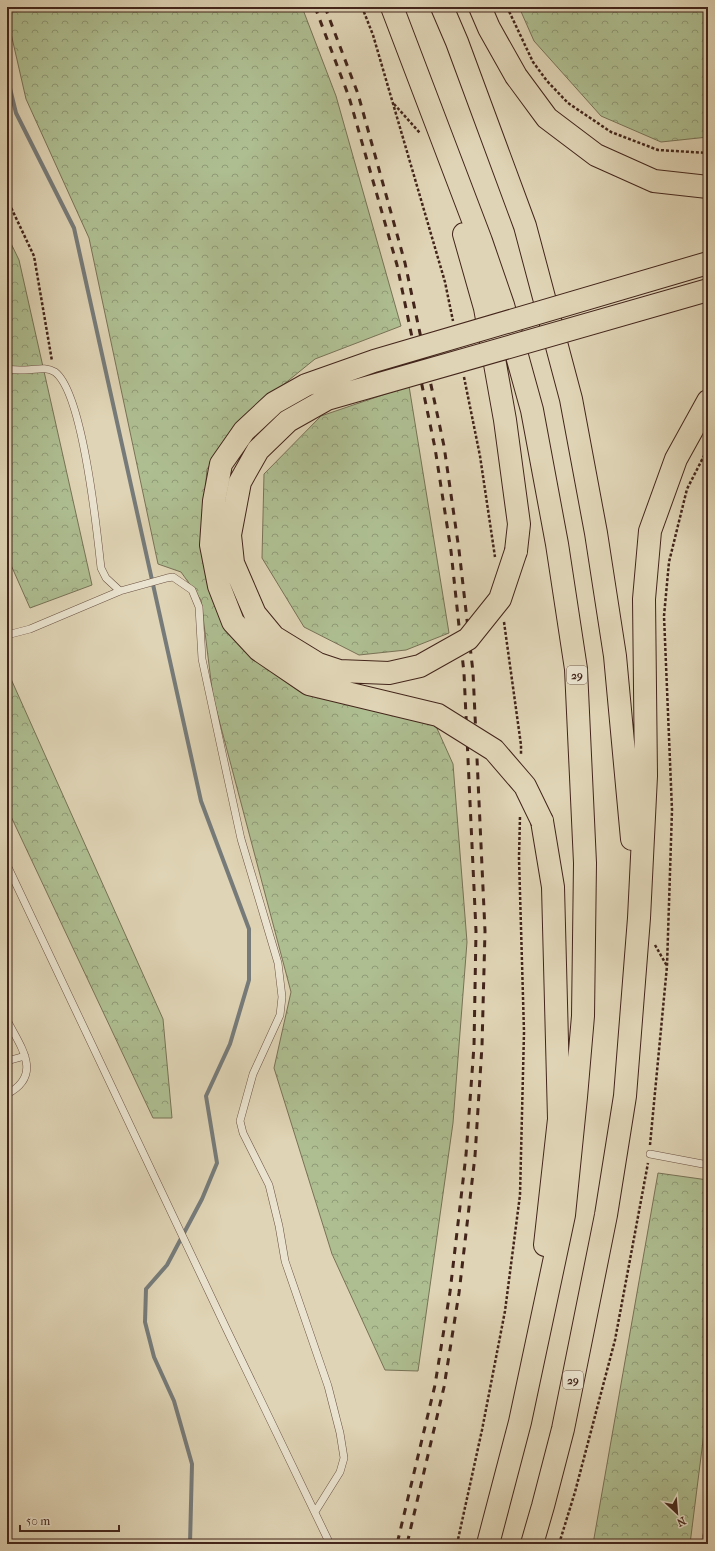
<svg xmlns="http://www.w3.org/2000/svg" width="715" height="1551" font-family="'IM FELL French Canon',serif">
  <defs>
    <pattern id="forest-crowns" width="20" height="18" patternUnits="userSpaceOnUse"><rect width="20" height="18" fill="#aebe91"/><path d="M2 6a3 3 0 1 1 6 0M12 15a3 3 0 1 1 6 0" fill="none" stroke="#8f9a76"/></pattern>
  </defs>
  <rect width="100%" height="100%" fill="#dfd4b5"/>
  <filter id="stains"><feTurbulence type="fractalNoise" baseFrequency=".005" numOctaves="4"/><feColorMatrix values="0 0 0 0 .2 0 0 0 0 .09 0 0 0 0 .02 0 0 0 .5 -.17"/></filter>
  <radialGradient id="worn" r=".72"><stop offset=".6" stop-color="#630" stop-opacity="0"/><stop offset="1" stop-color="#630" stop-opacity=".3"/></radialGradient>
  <path fill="url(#forest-crowns)" stroke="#787256" d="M7,7H302L336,96L401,326L315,359L252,410L207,469L201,545L250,651L435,724L453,764L467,942L453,1123L418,1371L385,1370L332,1254L274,1068L291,992L213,697L201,600L181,572L158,564L89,238L26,99L7,16Z
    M519,7H708V137L661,142L601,116L534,41Z
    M7,235L19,260L92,585L30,608L7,556Z
    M409,386L449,633L406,650L359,655L304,627L262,558L264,474L321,416Z
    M7,670L163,1019L172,1118H153L7,808Z
    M658,1173L708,1180V1401L690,1544H593Z"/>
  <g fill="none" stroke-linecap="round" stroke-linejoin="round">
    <path stroke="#767b7a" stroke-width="4" d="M7,76L16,113L74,228L201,801L249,929V980L230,1044L206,1096L217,1163L202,1199L167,1265L146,1289L145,1322L154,1357L174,1401L192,1464L190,1544"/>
    <g stroke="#6a5142" stroke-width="8">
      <path id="service" d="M7,369C13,370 19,370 25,370C36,370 45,366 55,372C83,393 97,531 101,568L106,578L120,591
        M7,635L30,629L120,591L167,578L173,577L192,590L199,607L202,659L222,752L241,839L278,963L282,997L280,1015L253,1074L240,1121L243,1133L269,1185L279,1226L285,1261L328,1386L340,1433L344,1458L340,1472L315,1512
        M7,865L226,1328L330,1544
        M7,1020C20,1046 44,1075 7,1094
        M7,1061L25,1056
        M650,1154L708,1165
        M705,1544L708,1528"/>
    </g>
    <g stroke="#43251b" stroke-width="24">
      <path id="trunk" d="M392,7L481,241L503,305L532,410L557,544L576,669L585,863L583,1016L576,1097L564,1215L520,1422L488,1544
        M442,7L457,42L525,226L571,399L596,533L615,656L632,839
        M480,7L489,28L516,76L547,118L596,155L654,181L708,187
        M464,234L485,308L505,420L519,524L516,551
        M542,821L553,887L559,1119L545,1245
        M532,1544L543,1506L563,1429L606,1215L625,1096L639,918L646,776L644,599L650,531L676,459L708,401"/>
    </g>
    <path stroke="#43251b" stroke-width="2.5" stroke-dasharray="3 2" stroke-linecap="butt" d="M362,7L373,35L445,282L453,321
      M507,7L533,62L547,81L568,103L611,132L658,150L708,153
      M394,104L420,133
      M7,199L34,256L52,361
      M464,377L480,456L495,557
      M504,622L521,745V755
      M655,945L667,966
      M650,1145L667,966L672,810L664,616L669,562L687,489L708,448
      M457,1544L482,1430L505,1311L520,1195L524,1032L519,858L520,816
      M559,1544L575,1492L615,1340L648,1163"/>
    <use href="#service" stroke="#eae3cf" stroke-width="7"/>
    <use href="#trunk" stroke="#dfd4b5" stroke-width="22"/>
    <path stroke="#43251b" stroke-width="3" stroke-dasharray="7 7" stroke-linecap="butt" d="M315,7L349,97L397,265L435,448L451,551L464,673L476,931L474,1046L466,1155L450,1292L435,1385L397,1544
      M325,7L358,94L405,263L444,446L459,550L473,672L485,931L482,1046L475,1156L459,1293L444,1387L407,1544"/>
    <g stroke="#43251b" stroke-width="24" stroke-linecap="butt">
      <path id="trunk-bridge" d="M516,551L500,599L468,639L420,666L389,673L339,671L318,664L274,637L255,614L233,563L230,535L240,482L258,450L288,421L327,399L708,290
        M542,821L525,786L494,750L438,715L309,684L259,650L233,622L219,586L211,545L214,501L221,464L244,431L274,403L306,385L374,361L708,263"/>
    </g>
    <use href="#trunk-bridge" stroke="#dfd4b5" stroke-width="22"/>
  </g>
  <g text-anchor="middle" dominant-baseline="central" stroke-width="3.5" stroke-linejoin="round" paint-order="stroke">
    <g fill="#eae3cf" stroke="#755e51" stroke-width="1">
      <rect x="567" y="666" width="20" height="18" rx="3"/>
      <rect x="563" y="1371" width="20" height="18" rx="3"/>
    </g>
    <g font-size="11" font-weight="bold" fill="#43251b">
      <text x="577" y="675">29</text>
      <text x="573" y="1380">29</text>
    </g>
  </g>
  <rect width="715" height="1551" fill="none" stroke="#dfd4b5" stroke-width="24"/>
  <rect x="8" y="8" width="699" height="1535" fill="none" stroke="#43251b" stroke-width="2"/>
  <rect x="12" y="12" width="691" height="1527" fill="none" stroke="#43251b"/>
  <g transform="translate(677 1513) rotate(154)" stroke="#eae3cf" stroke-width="3" paint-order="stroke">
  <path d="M0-3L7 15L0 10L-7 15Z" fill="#43251b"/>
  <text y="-6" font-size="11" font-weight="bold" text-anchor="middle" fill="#43251b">N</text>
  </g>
  <path d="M20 1525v6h99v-6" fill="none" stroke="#43251b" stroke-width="2"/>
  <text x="26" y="1525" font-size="12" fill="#43251b" stroke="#eae3cf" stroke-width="3" paint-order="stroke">50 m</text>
  <rect width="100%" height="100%" filter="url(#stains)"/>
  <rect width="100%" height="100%" fill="url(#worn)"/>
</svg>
